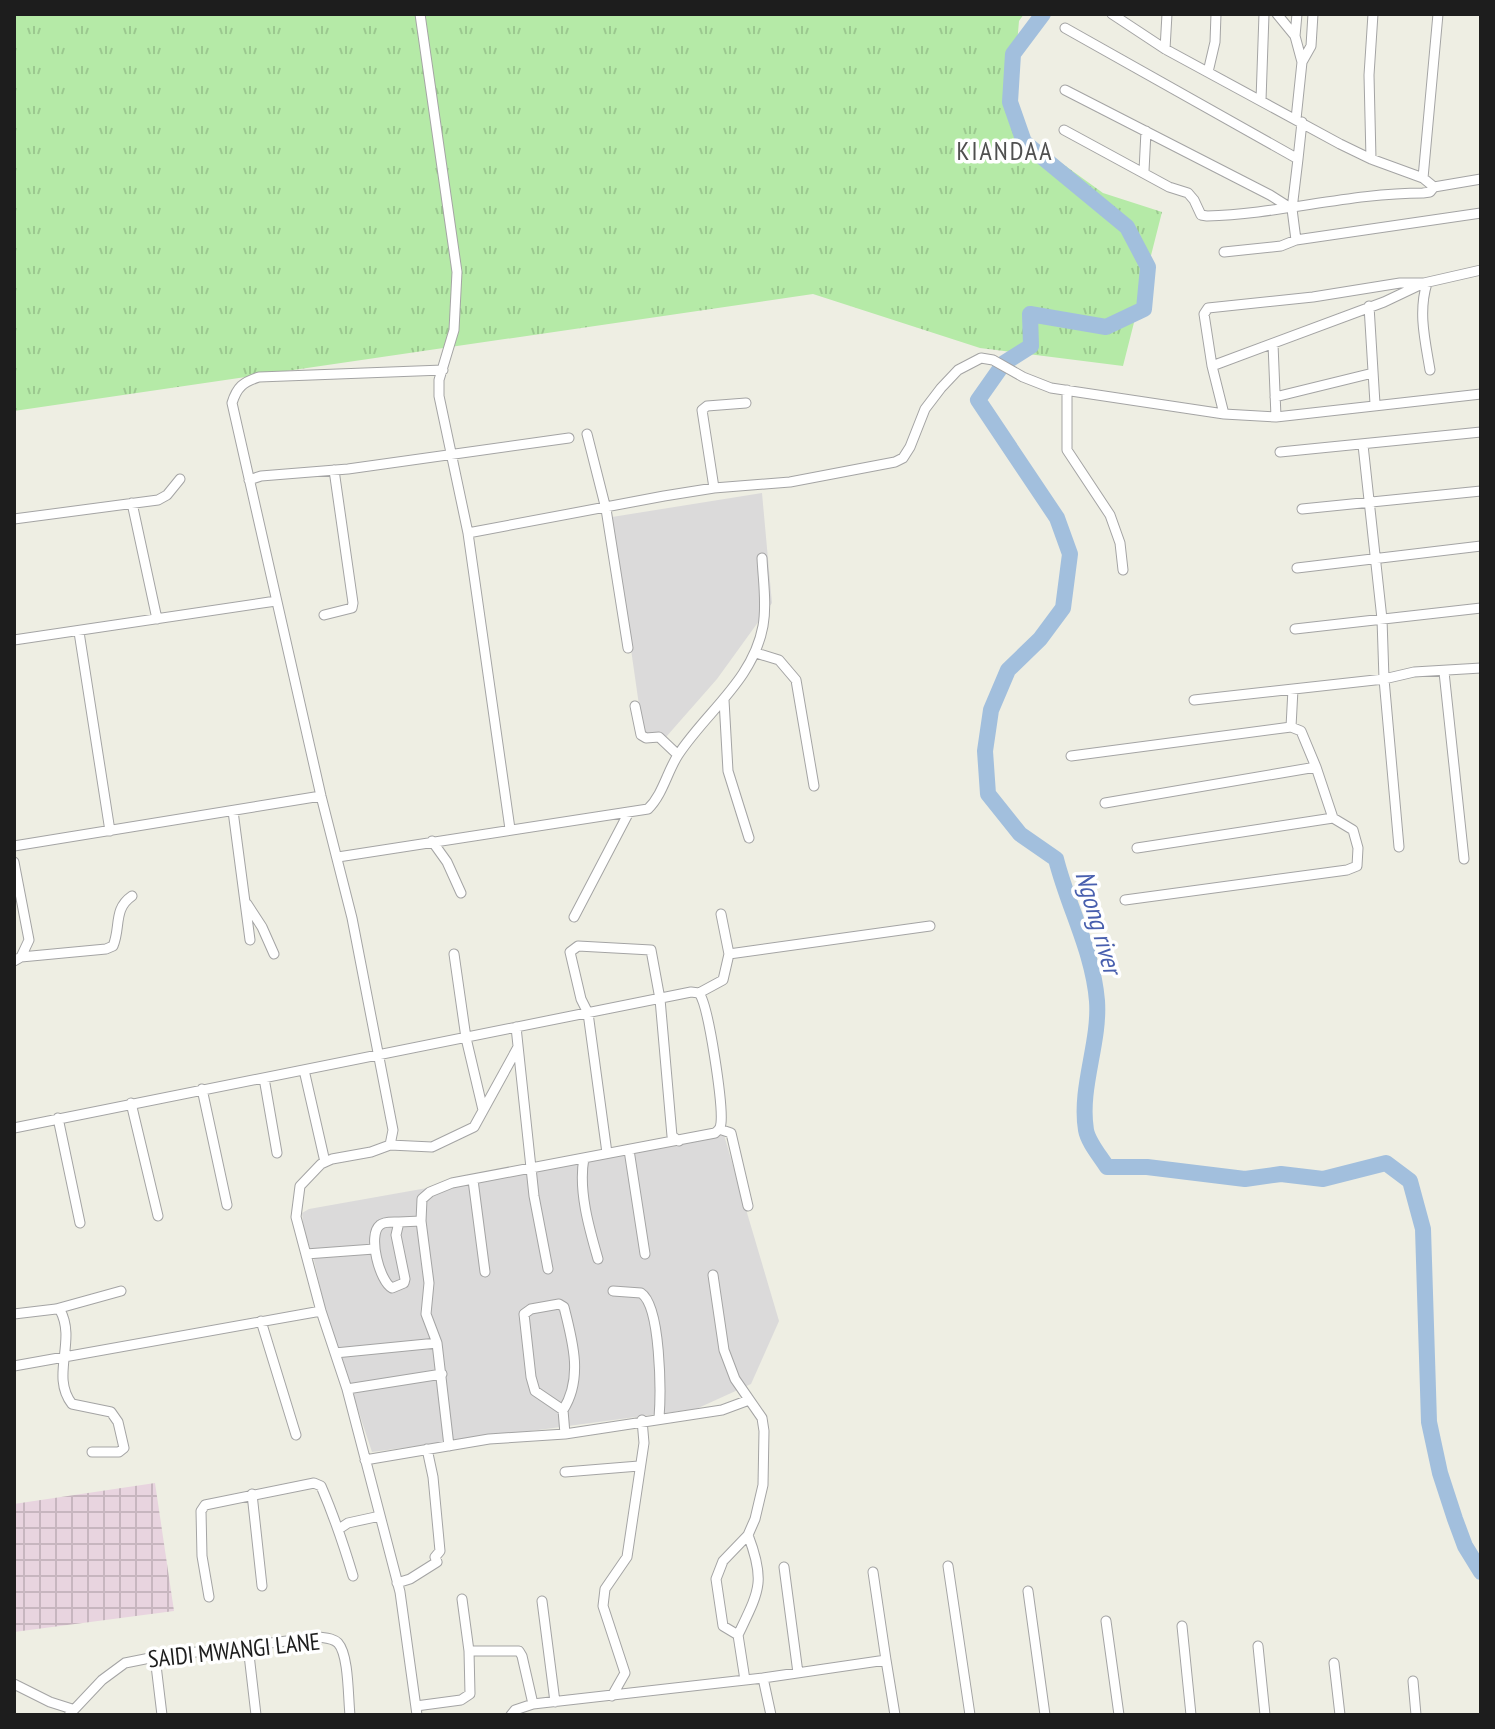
<svg xmlns="http://www.w3.org/2000/svg" width="1495" height="1729" font-family="'PT Sans Narrow',sans-serif">
  <defs>
    <pattern id="industrial-grid" width="8" height="8" patternUnits="userSpaceOnUse" patternTransform="scale(2)"><rect width="8" height="8" fill="#e8d4df"/><path d="M0 4h8M4 0v8" fill="none" stroke="#c7b6bf"/></pattern>
    <pattern id="grass-tufts" width="24" height="20" patternUnits="userSpaceOnUse" patternTransform="scale(2)"><rect width="24" height="20" fill="#b5eaa7"/><path d="M3 7l-1-3M5 7V3M7 7l1-3M15 17l-1-3M17 17v-4M19 17l1-3" fill="none" stroke="#9bc88f"/></pattern>
  </defs>
  <rect width="100%" height="100%" fill="#eeeee3"/>
  <path fill="#dbdada" d="M762,493L772,603L717,679L666,737L644,740L612,517Z
    M724,1135L779,1321L751,1384L696,1409L372,1452L326,1313L313,1256L304,1232L302,1213L309,1209Z"/>
  <path fill="url(#industrial-grid)" d="M155,1483L174,1611L14,1632V1504Z"/>
  <path fill="url(#grass-tufts)" d="M14,14H1024L1019,21L1010,126L1103,193L1162,212L1123,366L980,348L813,294L14,411Z"/>
  <g fill="none" stroke-linecap="round" stroke-linejoin="round">
    <path stroke="#a2bfdd" stroke-width="16" d="M1043,14L1013,54L1010,102L1024,142L1127,227L1148,267L1144,309L1106,327L1030,314L1031,346L1004,363L978,400L1057,518L1070,554L1063,608L1040,639L1008,670L991,710L985,751L988,794L1020,834L1056,859C1068,907 1093,951 1097,1001C1100,1043 1079,1088 1086,1130C1088,1142 1100,1156 1107,1167H1147L1245,1179L1281,1174L1323,1179L1386,1163L1410,1181L1423,1229L1429,1422L1440,1473L1455,1519L1465,1546L1481,1572"/>
    <g stroke="#a4a4a4" stroke-width="11">
      <path id="minor" d="M420,14L457,272L454,330L439,380V396L468,533L510,829
        M1112,14L1165,49L1340,144L1371,159L1423,178L1434,187
        M1277,14L1295,36
        M1065,28L1298,159L1292,209L1296,240
        M1165,49L1167,14
        M1302,62L1311,46L1313,14
        M1208,72L1215,42L1216,14
        M1065,90L1270,195L1292,209
        M1261,100L1264,14
        M1296,119L1302,62L1295,36L1297,14
        M1064,130L1169,187L1188,193L1194,200L1201,215L1207,216C1279,214 1350,193 1423,193L1430,192L1434,187L1481,179
        M1298,159L1302,122
        M1371,159L1369,75L1373,14
        M1144,171L1146,131
        M1423,178L1438,14
        M1224,252L1281,246L1296,240L1481,213
        M1427,283C1418,312 1425,340 1430,370
        M1369,306L1375,404
        M1273,344L1276,417
        M1212,366L1384,302L1424,283
        M1067,390V450L1110,515L1120,543L1123,570
        M1275,397L1373,373
        M1224,414L1212,366L1204,314L1208,308L1313,297L1400,283H1424L1481,270
        M587,434L606,509L628,648
        M1363,445L1382,619L1384,679L1399,847
        M1280,452L1481,432
        M249,480L261,476L348,469L569,438
        M714,488L702,410L707,406L746,403
        M132,503L157,619
        M1302,509L1481,491
        M14,519L158,500L167,495L180,479
        M468,533L664,496L714,488L790,482L895,462L903,458L910,447L925,409L941,388L958,370L981,358L993,360L1023,377L1051,388L1224,414L1276,417L1481,394
        M1297,568L1481,546
        M324,615L352,608L353,603L334,470
        M1295,629L1481,608
        M79,632L110,831
        M14,640L276,601
        M756,653L779,660L796,680L814,786
        M1444,672L1464,859
        M724,700L728,771L749,838
        M1194,700L1384,679L1414,672L1481,668
        M635,706L641,735L646,738L659,737L678,755
        M1071,756L1291,727
        M1105,803L1316,767
        M233,811L250,940
        M432,841L447,862L461,893
        M14,846L321,796
        M1137,848L1333,818
        M338,857L648,809C663,794 667,772 678,755C707,711 753,680 763,626C767,604 763,580 762,558
        M14,862L29,940L21,957L14,961
        M1125,900L1347,870L1357,866L1358,848L1353,830L1333,818L1316,767L1301,731L1291,727L1293,689
        M247,904L262,927L274,954
        M721,914L729,954
        M574,917L629,812
        M454,954L466,1038L483,1110
        M21,957L106,949L113,946C121,927 113,909 132,896
        M699,993L723,980L729,954L930,926
        M516,1027L534,1196L548,1269
        M304,1070L325,1162
        M264,1078L277,1153
        M202,1089L227,1205
        M131,1103L158,1216
        M58,1118L80,1223
        M14,1128L691,992L699,993C709,1006 723,1105 721,1123C720,1130 719,1129 715,1133L452,1183L430,1192L422,1199L421,1221L429,1283L426,1314L437,1343L449,1446
        M719,1129L731,1133L748,1206
        M390,1145L432,1147L474,1127L518,1047
        M629,1150L645,1254
        M607,1153L588,1013L581,999L570,952L578,946L651,950L660,999L672,1136L679,1141
        M584,1158C578,1190 589,1228 598,1259
        M473,1180L485,1272
        M399,1222L396,1235L405,1279L404,1283L392,1288C380,1282 367,1235 380,1225C384,1221 394,1222 399,1222L421,1221
        M306,1254L374,1249
        M713,1275L724,1350L735,1379L762,1418L764,1431L763,1485L755,1519L748,1535L723,1561L716,1579L723,1626L738,1635L745,1680
        M613,1291L641,1293C661,1306 661,1393 659,1418
        M559,1304L564,1307C573,1342 583,1379 563,1410L535,1391L531,1377L524,1314L531,1309Z
        M56,1309L60,1310C77,1341 50,1376 72,1404L111,1412L118,1422L124,1448L119,1452H92
        M14,1314L56,1309L121,1291
        M261,1321L296,1435
        M335,1353L437,1343
        M14,1366L321,1311
        M347,1389L442,1374
        M563,1410L565,1434
        M365,1460L489,1439L565,1434L722,1410L749,1400
        M565,1472L639,1466
        M252,1494L262,1586
        M339,1529L348,1523L380,1516
        M948,1566L970,1715
        M784,1567L798,1673
        M873,1572L886,1660
        M397,1583L410,1579L437,1562L435,1557L440,1551L433,1477L427,1449
        M1028,1591L1045,1715
        M209,1597L202,1556L201,1511L205,1505L314,1483L321,1486C334,1516 344,1546 353,1576
        M542,1601L555,1702
        M1106,1621L1119,1715
        M1182,1626L1191,1715
        M738,1635C759,1591 766,1582 748,1535
        M248,1646L256,1715
        M1258,1646L1265,1715
        M469,1651H519L522,1656L533,1704
        M155,1657L162,1715
        M1334,1663L1340,1715
        M763,1678L886,1660L895,1715
        M1413,1681L1416,1715
        M14,1684L50,1702L72,1709
        M612,1696L625,1673L603,1606L605,1589L627,1557L644,1443L642,1420
        M416,1706L461,1700L470,1694L469,1651L462,1599
        M69,1715L102,1680L125,1663L155,1657L319,1637C326,1638 333,1638 338,1643C349,1655 348,1698 350,1715
        M417,1715L400,1592L347,1389L321,1311L296,1217L300,1186L321,1164L332,1159L371,1152L390,1145L393,1130L352,918L321,796L232,403C237,387 243,382 259,377L443,370
        M511,1715L515,1710L533,1704L763,1678L771,1715"/>
    </g>
    <use href="#minor" stroke="#fff" stroke-width="9"/>
  </g>
  <g text-anchor="middle" dominant-baseline="central" stroke-width="7" stroke-linejoin="round" paint-order="stroke">
    <g font-size="24" fill="#1d1d1d" stroke="#fff">
      <text transform="translate(234 1650) rotate(-6)">SAIDI MWANGI LANE</text>
    </g>
    <g font-size="26" letter-spacing="2" fill="#505050" stroke="#fff">
      <text x="1005" y="150">KIANDAA</text>
    </g>
    <g font-size="26" font-style="italic" fill="#485fae" stroke="#fff">
      <text transform="translate(1099 922) rotate(74)">Ngong river</text>
    </g>
  </g>
  <rect width="1495" height="1729" fill="none" stroke="#1d1d1d" stroke-width="32"/>
</svg>
